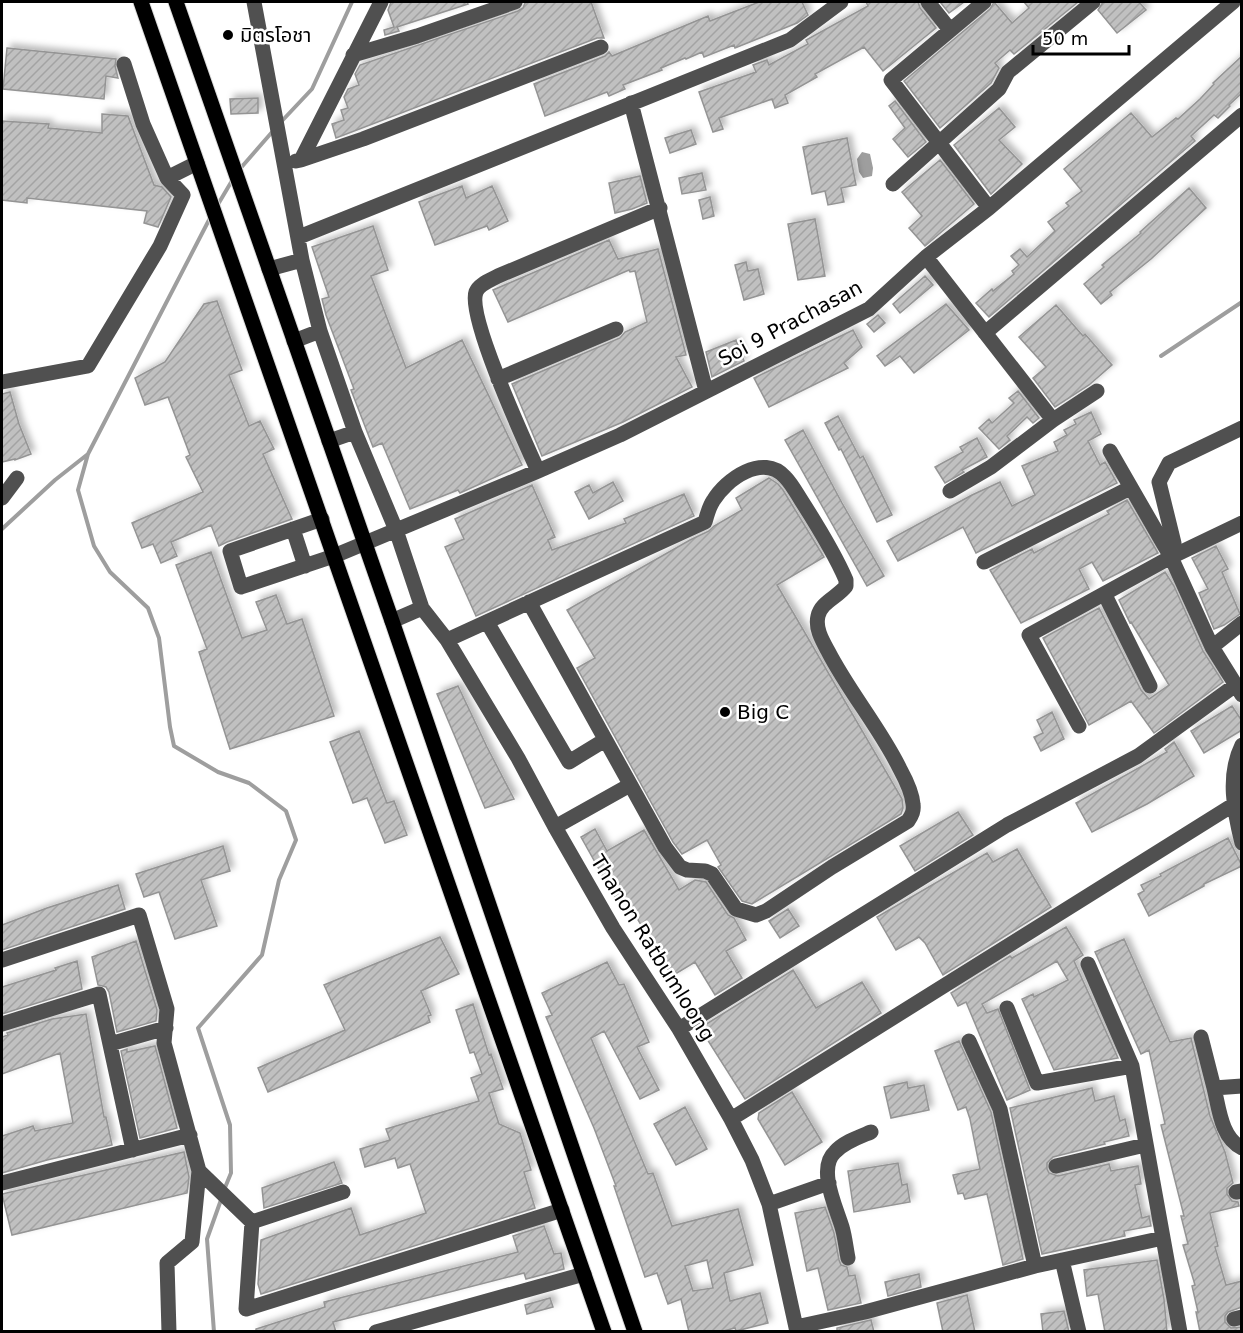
<svg xmlns="http://www.w3.org/2000/svg" width="1243" height="1333" font-family="'DejaVu Sans','Noto Sans Thai',sans-serif">
  <defs>
    <pattern id="building-hatch" width="6" height="6" patternUnits="userSpaceOnUse" patternTransform="scale(1.5)"><rect width="6" height="6" fill="#c0c0c0"/><path d="M-1 1l2-2M0 6l6-6M5 7l2-2" fill="none" stroke="#a3a3a3"/></pattern>
    <filter id="shadow"><feDropShadow dx="4" dy="-4" stdDeviation="3" flood-color="#0004"/></filter>
  </defs>
  <rect width="100%" height="100%" fill="#fff"/>
  <path fill="#9e9e9e" d="M862,152L870,154L873,168L872,176L863,178L859,172L857,159Z"/>
  <g fill="none" stroke-linecap="round" stroke-linejoin="round">
    <path stroke="#9e9e9e" stroke-width="4" d="M280,123L312,89L352,2
      M239,170L273,131
      M217,206L233,179
      M1161,356L1242,302
      M88,454L78,490L94,546L110,572L148,608L159,638L170,727L174,746L218,772L249,783L286,811L296,840L279,880L262,955L198,1028L230,1125L231,1173L224,1190
      M2,529L55,480L88,454L210,218
      M214,1332L207,1239L222,1197"/>
  </g>
  <path fill="url(#building-hatch)" stroke="#949494" stroke-width="1.5" fill-rule="evenodd" filter="url(#shadow)" d="M391,2H467L468,4L397,27L399,31L385,35L384,30L394,27L388,10Z
    M528,2H591L604,38H597L336,138L332,124L344,120L341,110L348,108L344,97L348,89L359,85L355,74L360,65L518,11L523,8L525,3Z
    M759,2H802L808,15L797,23L735,48L734,45L704,57L702,52L686,59L685,58L661,68L662,70L623,85L625,89L609,96L607,92L545,116L534,84L605,56L609,52L612,56L708,16L710,21Z
    M866,2H918L920,8L936,28L883,71L864,47L815,74L817,77L785,95L788,103L775,108L772,99L719,118L723,129L713,132L699,92L756,72L753,65L767,60L769,65L808,44L806,40L868,6Z
    M940,2H964L949,13Z
    M994,2L1012,23L1029,8L1024,2H1078L1014,54L1010,50L995,63L999,68L991,83L940,128L904,81L990,9Z
    M1103,2H1139L1146,10L1117,33L1098,10Z
    M7,48L116,59L115,66L118,78L106,76L104,99L3,89Z
    M1242,56V93L1229,105L1230,106L1218,118L1214,115L1191,136L1195,141L989,317L976,303L992,289L993,291L1014,274L1012,271L1019,265L1011,256L1020,249L1027,257L1055,231L1048,222L1069,206L1066,203L1082,191L1064,169L1131,113L1152,137L1176,118L1178,119L1200,99L1214,84L1213,83Z
    M258,98V113L231,114L230,99Z
    M895,101L926,142L908,157L893,139L905,128L889,106Z
    M999,108L1015,127L999,140L1022,164L991,194L954,145Z
    M102,114L128,116L154,185L162,187L171,197L158,227L144,223L147,211L27,198V203L2,200V121L49,124L48,128L102,133Z
    M691,130L696,144L670,153L665,138Z
    M847,138L856,185L841,188L844,202L828,205L825,191L812,194L803,147Z
    M940,160L974,204L925,246L909,228L922,216L902,192Z
    M702,173L706,190L682,194L679,178Z
    M640,176L647,203L632,209L615,213L609,183Z
    M462,186L466,198L492,186L508,221L489,230L487,226L435,245L419,202Z
    M1189,188L1206,208L1151,259L1110,292L1112,295L1101,304L1084,284L1104,267L1102,265L1141,233L1140,232Z
    M710,197L714,216L703,219L699,200Z
    M815,219L825,276L798,280L788,224Z
    M373,226L388,270L371,276L406,368L462,340L522,465L460,493L458,490L410,509L382,443L373,447L351,390L354,389L326,315L322,299L329,297L312,247Z
    M609,240L618,259L658,249L686,355L676,357L692,387L623,422L542,456L512,384L620,338L625,332L647,322L635,271L630,272L629,270L508,322L493,290Z
    M746,262L748,271L758,269L764,294L744,300L735,265Z
    M925,276L933,285L900,313L893,304Z
    M217,301L242,370L229,375L249,426L260,421L274,449L263,454L292,519L227,542L219,546L211,525L171,542L177,556L161,563L153,544L142,548L132,523L203,492L186,457L190,455L168,397L145,405L135,378L165,362L204,304Z
    M946,304L969,330L914,373L900,356L885,366L877,356Z
    M1056,305L1083,336L1085,334L1112,365L1089,385L1055,407L1033,378L1046,367L1019,337Z
    M878,315L885,323L874,332L867,324Z
    M853,330L862,347L844,363L848,368L769,407L754,378Z
    M736,340L744,361L712,377L706,352Z
    M1018,391L1039,418L1033,423L1027,417L1007,436L1010,440L999,449L979,428L989,419L992,423L1014,403L1009,398Z
    M10,392L19,424L31,454L15,460V459L2,462V394Z
    M1091,412L1101,434L1088,441L1100,465L1105,462L1117,483L976,553L963,527L898,561L887,541L972,495L1000,482L1012,506L1035,495L1022,466L1058,451L1054,442L1067,435L1064,430L1076,424L1074,420Z
    M838,416L860,458L863,456L892,515L877,522L841,449L839,450L825,423Z
    M803,430L842,503L884,576L867,586L785,440Z
    M977,438L987,457L962,470L964,472L945,483L935,467L963,452L960,447Z
    M769,478L778,484L783,490L824,557L777,585L902,799L903,808L901,814L752,904L742,901L718,867L721,865L707,840L682,854L673,842L577,668L595,658L567,610L690,540L709,531L714,526L742,510L736,498Z
    M613,482L623,501L589,519L575,492L589,485L593,493Z
    M532,485L555,537L548,540L552,550L626,523L624,519L684,494L694,516L476,616L445,547L464,539L455,519Z
    M1127,500L1158,553L1103,581L1092,562L1079,569L1089,589L1021,623L990,570L1032,549L1034,553L1109,514L1107,511Z
    M1216,546L1228,569L1222,572L1240,614L1224,625L1214,629L1199,593L1208,589L1192,558Z
    M211,552L242,638L267,630L256,602L276,595L287,624L302,619L334,716L230,749L199,652L207,649L176,565Z
    M1165,572L1174,586L1203,651L1223,682L1154,733L1131,701L1089,725L1043,638L1099,608L1141,690L1149,699L1169,685L1131,622L1130,623L1119,600Z
    M458,686L487,747L514,799L485,808L437,694Z
    M1232,706L1242,721V730L1204,753L1191,731Z
    M1052,712L1064,739L1041,751L1034,737L1043,733L1037,720Z
    M359,731L387,803L394,801L407,835L385,843L367,798L353,803L330,742Z
    M1174,742L1194,776L1147,804L1092,832L1076,803L1167,752L1165,749Z
    M958,812L973,835L915,871L900,846Z
    M595,829L607,851L644,830L679,890L695,880L706,882L728,915L734,918L746,940L726,951L742,978L715,995L695,962L672,976L626,900L619,905L581,837Z
    M1228,838L1242,866L1204,884V886L1149,916L1138,894L1144,891L1141,885L1161,876L1160,874Z
    M223,846L230,871L201,880L217,926L175,939L159,892L144,897L136,874Z
    M1017,849L1051,907L943,975L925,943L919,937L896,950L877,917L987,853L993,862Z
    M118,885L125,909L2,950V925L47,908Z
    M788,909L799,926L780,938L769,921Z
    M1066,927L1083,955L1074,961L1118,1058L1054,1070L1022,999L1033,994L1034,997L1068,980L1057,961L982,1004L987,1013L998,1009L1030,1090L1007,1100L966,1002L958,1006L951,993L1010,956L1012,958Z
    M440,937L459,974L421,991L431,1015L428,1016L430,1022L268,1092L258,1068L345,1030L324,985Z
    M1124,939L1170,1042L1191,1038L1210,1116L1225,1152L1233,1183L1227,1188V1194L1232,1201L1238,1202L1239,1206L1210,1213L1218,1246L1215,1247L1226,1285L1242,1281V1307L1228,1312L1225,1316V1322L1231,1328L1242,1327V1332H1200L1196,1312H1198L1192,1286L1195,1285L1183,1245L1188,1244L1181,1216H1184L1161,1125L1165,1124L1149,1050L1141,1054L1095,952Z
    M136,941L157,1010L156,1021L117,1032L109,992L106,987L98,985L92,957Z
    M77,961L82,989L2,1014V987L56,970L55,968Z
    M607,962L619,985L624,984L649,1042L637,1047L659,1090L640,1099L604,1031L591,1038L648,1174L653,1173L672,1226L738,1209L753,1265L724,1273L730,1301L760,1293L768,1323L736,1331L735,1328L720,1332H689L681,1299L668,1304L657,1273L645,1277L614,1186H616L594,1128L546,1017L552,1015L542,993ZM707,1260L713,1288L693,1291L685,1266Z
    M793,970L816,1008L862,982L881,1013L745,1099L700,1028Z
    M473,1004L489,1055L491,1054L503,1089L489,1093L499,1124L520,1133L531,1170L524,1172L535,1208L261,1294L258,1284L261,1240L351,1208L360,1235L426,1213L410,1164L398,1168L395,1158L365,1167L360,1149L390,1140L386,1129L479,1101L471,1078L482,1074L474,1052L470,1053L456,1010Z
    M86,1014L104,1117H106L112,1145L47,1160L2,1173V1136L33,1126L35,1131L73,1123L60,1053L2,1074V1037L8,1035L7,1033L52,1019Z
    M959,1041L991,1112L1023,1259L1003,1265L987,1194L965,1199L963,1193L958,1194L953,1175L980,1169L970,1119L966,1107L958,1110L935,1051Z
    M155,1046L177,1128L140,1138L121,1051L127,1049V1052Z
    M907,1082L908,1088L924,1085L929,1110L891,1118L884,1087Z
    M1092,1088L1095,1101L1114,1096L1120,1121L1125,1119L1129,1136L1104,1142L1105,1144L1053,1157L1047,1163V1169L1049,1173L1058,1176L1109,1164L1111,1171L1138,1166L1141,1184L1135,1185L1142,1218L1149,1216L1151,1226L1124,1231L1125,1236L1042,1254L1010,1108Z
    M792,1092L822,1142L785,1165L758,1119L759,1113Z
    M685,1107L707,1149L676,1165L654,1124Z
    M184,1152L189,1177L187,1193L12,1235L2,1194Z
    M334,1162L342,1183L264,1208L262,1188Z
    M898,1163L902,1185L907,1184L910,1202L854,1212L848,1171Z
    M825,1207L834,1233L839,1260L841,1265L847,1267L849,1276L855,1275L861,1303L828,1310L818,1268L807,1271L795,1213Z
    M544,1226L554,1254L561,1253L564,1269L526,1279L524,1273L333,1322L336,1332H256V1329L325,1307L324,1302L518,1252L513,1236Z
    M1157,1260L1164,1299L1167,1332H1105L1098,1294L1087,1296L1084,1270Z
    M919,1274L921,1287L888,1296L885,1282Z
    M967,1295L975,1332H943L937,1303Z
    M550,1298L553,1307L527,1314L525,1305Z
    M1064,1311L1069,1332H1043L1041,1314Z
    M871,1320L874,1332H837V1328Z"/>
  <g fill="none" stroke-linecap="round" stroke-linejoin="round">
    <g stroke="#dbdbdb" stroke-width="17">
      <path id="major" d="M141,2L604,1332
        M176,2L392,621L635,1332"/>
    </g>
    <path stroke="#505050" stroke-width="15" d="M254,2L302,260L320,331L355,432L396,530L422,608L447,640L518,758L555,827L613,928L679,1029L731,1119L752,1160L769,1204L797,1332
      M928,2L950,30
      M984,2L891,80L989,208
      M353,55L417,36L515,2
      M631,103L706,391
      M301,160L363,139L601,47
      M296,161L301,160L381,2
      M167,178L197,163
      M893,184L999,89L1008,72L1093,2
      M299,237L790,40L841,2
      M926,257L1053,420
      M269,269L302,260
      M985,333L1242,115
      M294,341L320,331
      M498,379L616,329
      M2,382L88,366L160,246L183,195L167,178L143,124L124,64
      M329,441L355,432
      M1110,451L1171,557L1212,647L1242,695
      M538,471C525,442 467,316 476,292C479,284 491,280 498,276L660,208
      M950,491L991,467L1053,420L1097,391
      M2,498L17,478
      M322,519L230,551L241,587L334,556L538,471L620,435L869,309L926,257L989,208L1233,2
      M293,529L305,566
      M1171,557L1174,543L1159,482L1169,463L1242,428
      M984,562L1130,488
      M1105,595L1150,686
      M392,621L422,608
      M487,622L569,762L605,740
      M447,640C533,601 619,562 705,522C707,515 709,507 713,501C726,479 763,453 785,477C791,483 796,492 801,500C817,525 834,552 846,580V586C838,597 821,602 818,616C815,628 822,640 828,651C849,692 880,728 900,769C906,780 912,792 913,804C914,811 912,815 908,821L832,867L766,911L756,915L736,909L712,874L705,871L687,870L680,867L665,847L529,602
      M1212,647L1242,623
      M1079,726L1029,635L1171,557L1242,523
      M1242,745C1227,775 1234,811 1242,843
      M555,827L630,785
      M2,960L139,915L167,1009L164,1043L199,1171L192,1242L167,1263L169,1332
      M1088,964L1132,1066L1180,1332
      M1007,1008L1037,1083L1132,1066
      M2,1024L99,994L133,1150
      M679,1029L1007,825L1138,756L1237,684
      M1201,1037L1214,1088
      M969,1041L1000,1109L1035,1266
      M110,1044L166,1028
      M1242,1086L1214,1088C1219,1108 1221,1138 1242,1148
      M731,1119L1233,805
      M1056,1166L1145,1145
      M199,1171L252,1222
      M2,1183L190,1135
      M1236,1192L1242,1191
      M769,1204L829,1183
      M252,1222L246,1309L562,1210
      M252,1222L343,1192
      M848,1258C846,1248 845,1237 842,1227C836,1207 817,1168 835,1152C844,1142 859,1137 871,1132
      M1062,1260L1079,1332
      M1234,1319L1242,1317
      M796,1327L865,1312L1035,1266L1163,1238
      M376,1332L584,1274"/>
    <use href="#major" stroke="#000" stroke-width="15"/>
  </g>
  <g fill="#000" stroke="#fff" stroke-width="2">
    <circle cx="228" cy="35" r="6"/>
    <circle cx="725" cy="712" r="6"/>
  </g>
  <g text-anchor="middle" dominant-baseline="central" stroke-width="5" stroke-linejoin="round" paint-order="stroke">
    <g font-size="20" fill="#000" stroke="#fff" text-anchor="start">
      <text x="240" y="35">มิตรโอชา</text>
      <text x="737" y="712">Big C</text>
    </g>
    <g font-size="20" fill="#000" stroke="#fff">
      <text transform="translate(790 323) rotate(-28)">Soi 9 Prachasan</text>
      <text transform="translate(653 948) rotate(58)">Thanon Ratbumloong</text>
    </g>
  </g>
  <rect width="1243" height="1333" fill="none" stroke="#000000" stroke-width="6"/>
  <path d="M1033 45v9h96v-9" fill="none" stroke="#000000" stroke-width="3"/>
  <text x="1042" y="45" font-size="18" fill="#000000" stroke="#ffffff" stroke-width="4.5" paint-order="stroke">50 m</text>
</svg>
